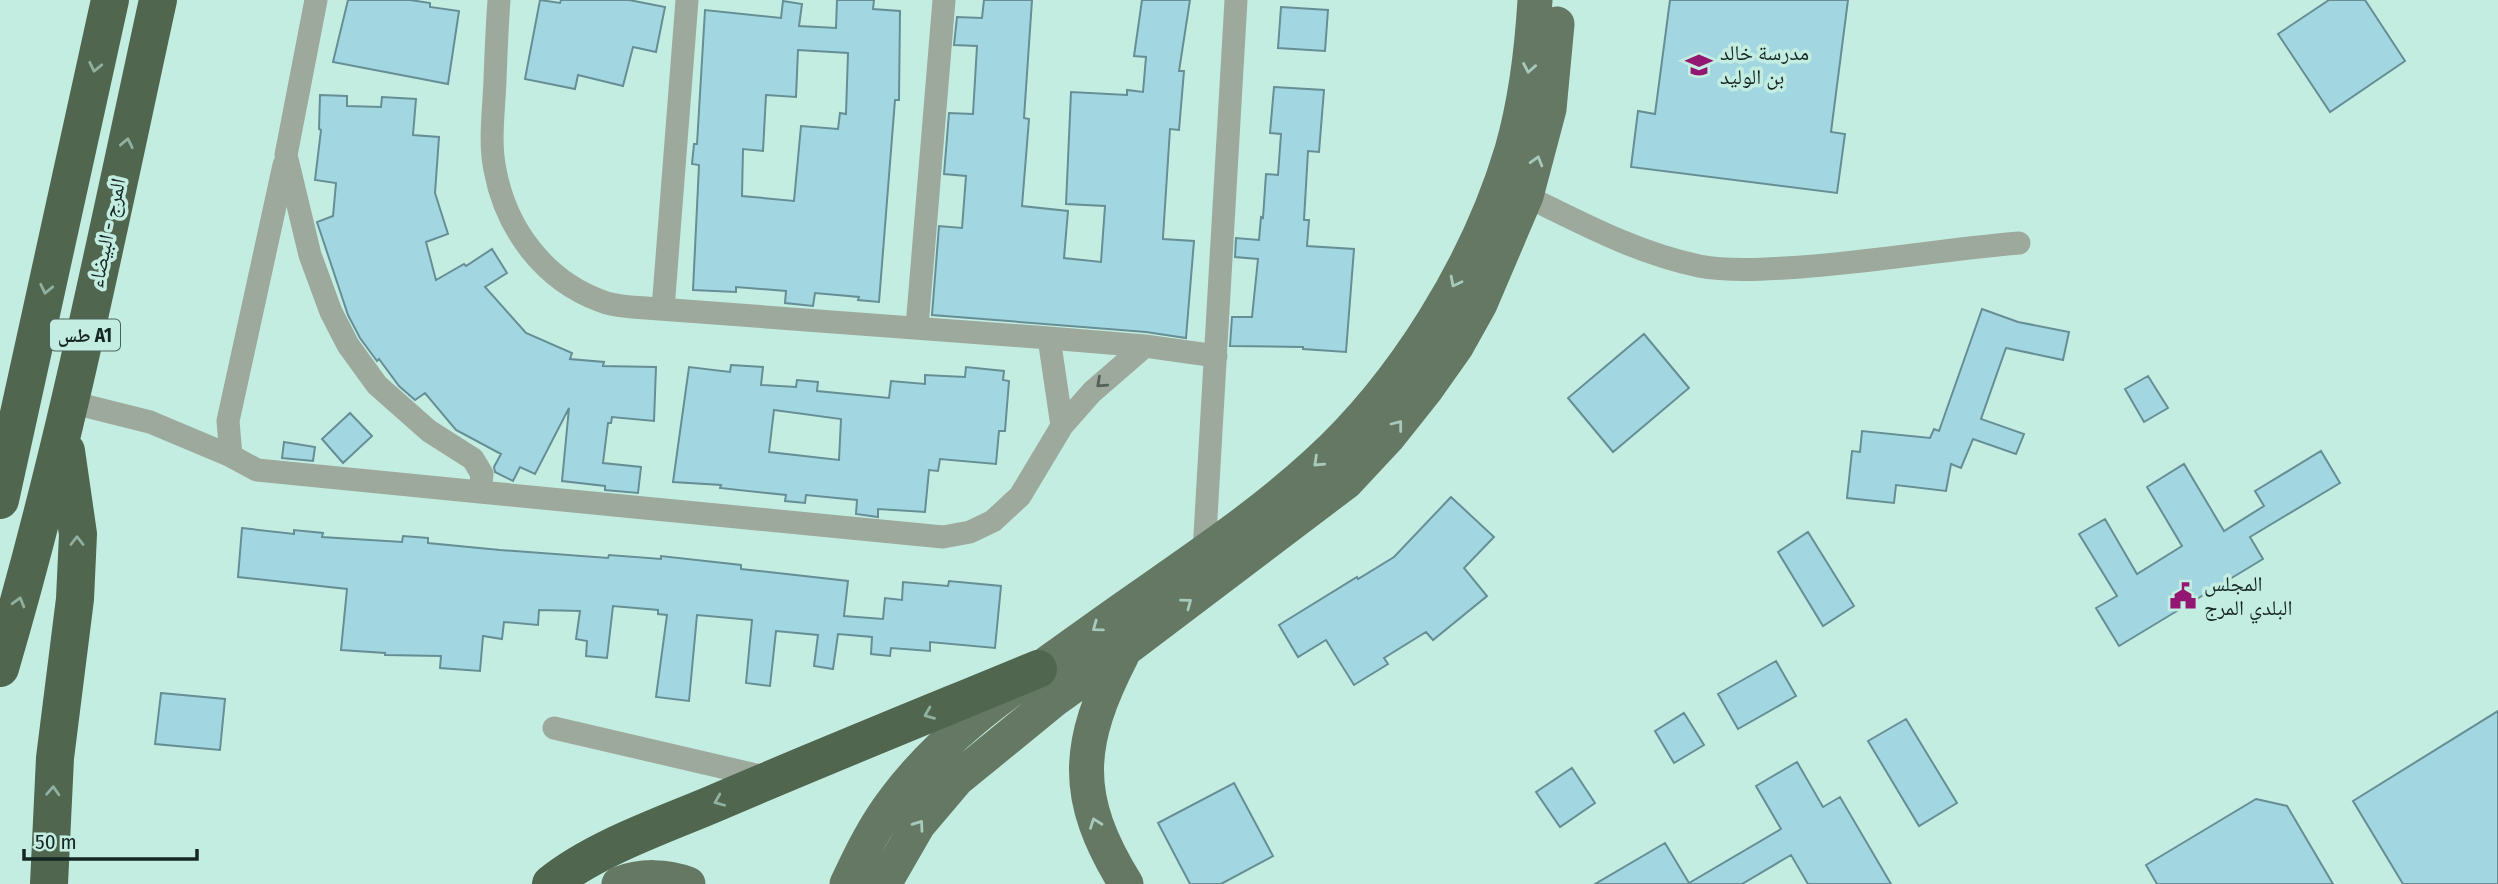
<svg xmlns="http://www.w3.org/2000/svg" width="2498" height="884" font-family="'Fira Sans Condensed','Noto Naskh Arabic',sans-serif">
  <rect width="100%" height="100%" fill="#c4ede2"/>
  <path fill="#a2d7e1" stroke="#668e95" stroke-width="2" fill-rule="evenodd" d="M348,0H410L430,3V7L459,11L448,84L333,62Z
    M540,0L560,3L561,0H629L665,7L656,52L633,47L623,86L578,75L575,89L525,79Z
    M837,0H874L873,9L900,11L899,100H895L879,302L858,300L859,297L815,293L813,306L785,303L786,291L736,287V292L693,290L699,165L692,164L694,144H697L705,10L781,18L783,1L802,4L799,26L836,28ZM798,50L848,53L846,114L840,113L838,129L801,126L794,201L742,196L743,149L763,151L766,95L796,97Z
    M984,0H1032L1024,118L1029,119L1022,206L1068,211L1064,258L1101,262L1105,206L1066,204L1071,92L1127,95V90L1143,92L1146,57L1134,56L1142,0H1190L1179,71H1184L1179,130L1170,129L1163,237V239L1194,241L1186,338L1146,332L932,315L939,226L962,228L966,176L944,174L949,113L973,114L977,46L954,45L957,17L982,18Z
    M1670,0H1848L1831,132L1845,134L1837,193L1631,167L1638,111L1655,114Z
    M2329,0H2365L2405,61L2330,112L2278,34Z
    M1281,7L1328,10L1325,51L1278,48Z
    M1274,87L1324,90L1319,152L1308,151L1304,220H1309L1307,246L1354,249L1346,352L1303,349V347L1230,346L1232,317H1252L1258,259L1235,257L1236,238L1259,240L1261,217L1263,218L1266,174L1278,175L1281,134L1270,133Z
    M320,95L347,96V106L381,107L382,97L416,99L413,135L439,137L435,193L448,234L426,242L436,280L464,264L466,266L492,249L507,273L485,287L526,333L572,353L570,359L604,362L603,366L656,367L654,421L612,417L611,423H608L603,463L641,467L638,493L605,490V486L562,481L569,408L535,474L520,467L513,481L495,472L494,467L501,454L456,430L425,393L415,400L399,386L379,359L377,361L360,338L348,315L317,222L333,216L336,183L315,180L321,130L319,129Z
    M1982,309L2018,322L2069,332L2063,360L2006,348L1981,419L2024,434L2016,454L1973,439L1961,468L1951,464L1946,491L1896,485L1894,503L1847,498L1852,451L1860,452L1862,431L1930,438L1934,429L1939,431Z
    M1644,334L1689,388L1613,452L1568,398Z
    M731,365L763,367L761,385L796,387L797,380L818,382L817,391L889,398L891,381L925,384V375L965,377L966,367L1004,371L1003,380L1009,381L1005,431H999L996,464L940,459L938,471L929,470L925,512L878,509V517L856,514L857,500L806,495L805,503L785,501L786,495L720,488L721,485L673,482L689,367L730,372ZM774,410L841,419L839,460L769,452Z
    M2148,376L2168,408L2144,422L2125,389Z
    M350,413L372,436L343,463L322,439Z
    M284,442L315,447L313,461L282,458Z
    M2321,451L2340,483L2250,537L2263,559L2119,646L2096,608L2117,596L2079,534L2105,519L2137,574L2182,546L2147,487L2184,464L2224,531L2264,506L2255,491Z
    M1451,497L1494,537L1464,568L1487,596L1433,640L1426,632L1384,658L1388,664L1354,685L1326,640L1298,657L1279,625L1357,577L1358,579L1394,557Z
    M242,528L294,534V530L323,533L322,537L402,542L403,536L428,538V543L500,550L608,558L609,555L661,559V556L741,565V569L848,581L844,616L883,619L885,598L902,600L903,582L948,586L949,581L1001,586L995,648L930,642V651L891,648L890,656L871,654L872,637L838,634L833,669L814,666L818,635L776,631L770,686L746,683L752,620L697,615L689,701L656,697L667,615L658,614V610L613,606L607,658L586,656L587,641L576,639L580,611L539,610L538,625L504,622L502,639L483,636L480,671L440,668L441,656L385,655V653L341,650L347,589L238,577Z
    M1808,532L1854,606L1823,626L1778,552Z
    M1776,661L1796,696L1738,729L1718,694Z
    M161,693L225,699L220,750L155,744Z
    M2498,711V884H2403L2353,801Z
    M1684,713L1704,745L1674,763L1655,731Z
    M1906,719L1957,803L1919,826L1868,741Z
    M1797,762L1823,807L1840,797L1891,884H1808L1791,855L1742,884H1595L1665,843L1689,883L1781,829L1756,786Z
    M1572,768L1595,803L1560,827L1536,792Z
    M1234,783L1273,856L1221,884H1190L1158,823Z
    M2256,799L2287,806L2333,884H2157L2146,865Z"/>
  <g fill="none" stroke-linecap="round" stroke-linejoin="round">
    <path stroke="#9ea99d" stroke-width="23" d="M316,0L286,155L310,255L331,312L348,345L377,385L429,431L473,459L482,474L480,492L943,537L970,532L993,521L1020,496L1062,426L1092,392L1145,346
      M499,0C497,26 496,53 495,80C494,110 489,141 495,170C506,229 544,280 601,301C610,305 622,306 632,307L1049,338L1145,346L1216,356
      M284,165L228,421L231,456L257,470L480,492
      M1526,196C1583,224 1637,253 1699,266C1731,272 1768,269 1801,267C1874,262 1946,249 2019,243
      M663,309L687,0
      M917,327L944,0
      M1049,338L1062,426
      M70,402L150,422L231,456
      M1204,552L1236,0
      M554,728L769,778"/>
    <path stroke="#647863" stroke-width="35" d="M1122,655C1076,744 1072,797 1126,884
      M619,884C641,875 667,876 688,884
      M847,884C861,854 875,825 896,798C947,730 1023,681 1091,632C1167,577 1247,527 1316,464C1404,384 1478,264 1512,150C1526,101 1532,51 1535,0
      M884,884L918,825L957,779L1055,699L1124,650L1346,482L1388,437L1427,388L1456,347L1480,304L1526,196L1549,109L1557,24"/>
    <path stroke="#50664f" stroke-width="38" d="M0,500L110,0
      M0,668C65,448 109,224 158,0
      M49,884L55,758L75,599L78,534L66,451
      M551,884C594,849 661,826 713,804C820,758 929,714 1038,669"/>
  </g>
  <defs><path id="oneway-chevron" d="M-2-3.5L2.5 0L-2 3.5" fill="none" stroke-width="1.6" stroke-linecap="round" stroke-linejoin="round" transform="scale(1.75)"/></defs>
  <g stroke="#90b0a0">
    <use href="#oneway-chevron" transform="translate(95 67) rotate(102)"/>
    <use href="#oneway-chevron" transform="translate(127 143) rotate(-78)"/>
    <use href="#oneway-chevron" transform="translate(46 289) rotate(102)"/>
    <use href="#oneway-chevron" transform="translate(77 541) rotate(-90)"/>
    <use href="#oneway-chevron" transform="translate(19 602) rotate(-74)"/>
    <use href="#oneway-chevron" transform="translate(929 714) rotate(158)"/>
    <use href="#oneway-chevron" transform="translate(53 791) rotate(-87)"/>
    <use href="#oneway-chevron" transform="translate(719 801) rotate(157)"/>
  </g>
  <g stroke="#a7cabc">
    <use href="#oneway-chevron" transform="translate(1529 68) rotate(100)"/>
    <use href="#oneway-chevron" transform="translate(1537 161) rotate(-74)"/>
    <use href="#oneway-chevron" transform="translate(1455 282) rotate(117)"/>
    <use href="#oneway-chevron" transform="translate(1398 425) rotate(-52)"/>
    <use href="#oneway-chevron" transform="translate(1318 462) rotate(137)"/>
    <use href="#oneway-chevron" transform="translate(1187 603) rotate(-37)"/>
    <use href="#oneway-chevron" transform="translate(1097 627) rotate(144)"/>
    <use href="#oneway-chevron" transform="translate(1095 823) rotate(-110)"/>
    <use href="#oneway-chevron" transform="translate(919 825) rotate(-55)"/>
  </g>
  <use stroke="#536159" href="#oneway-chevron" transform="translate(1101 383) rotate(138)"/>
  <defs>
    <g id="school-bare" transform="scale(2.1)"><path d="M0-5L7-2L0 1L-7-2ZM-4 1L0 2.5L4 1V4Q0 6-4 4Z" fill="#931772" stroke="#c4ede2" stroke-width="2.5" paint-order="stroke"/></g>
    <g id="civic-bare" transform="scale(2.1)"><path d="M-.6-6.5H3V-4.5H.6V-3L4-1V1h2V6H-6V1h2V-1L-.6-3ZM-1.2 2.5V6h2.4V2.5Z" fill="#931772" stroke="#c4ede2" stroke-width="2.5" paint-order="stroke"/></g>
  </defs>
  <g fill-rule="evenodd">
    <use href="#school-bare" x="1699" y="65"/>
    <use href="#civic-bare" x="2183" y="596"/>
  </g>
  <g text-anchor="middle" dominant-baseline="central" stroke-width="7" stroke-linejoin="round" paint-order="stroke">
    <rect fill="#c4ede2" stroke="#4a625c" stroke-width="2" x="50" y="319.5" width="70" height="31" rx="5"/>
    <g font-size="19" font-weight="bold" fill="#162622">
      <text x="85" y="335">طس A1</text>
    </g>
    <g font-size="21" fill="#162622" stroke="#c4ede2" text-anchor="start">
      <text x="1720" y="53">مدرسة خالد<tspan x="1720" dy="24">بن الوليد</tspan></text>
      <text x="2204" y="584">المجلس<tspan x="2204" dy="24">البلدي المرج</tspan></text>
    </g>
    <g font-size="21" fill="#162622" stroke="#c4ede2">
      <text transform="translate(107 233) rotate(-78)">المرج - البيضاء</text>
    </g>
  </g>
  <path d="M24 849v10h173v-10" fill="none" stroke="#162622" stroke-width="3.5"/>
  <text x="35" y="849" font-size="21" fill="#162622" stroke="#c4ede2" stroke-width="5" paint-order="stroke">50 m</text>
</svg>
